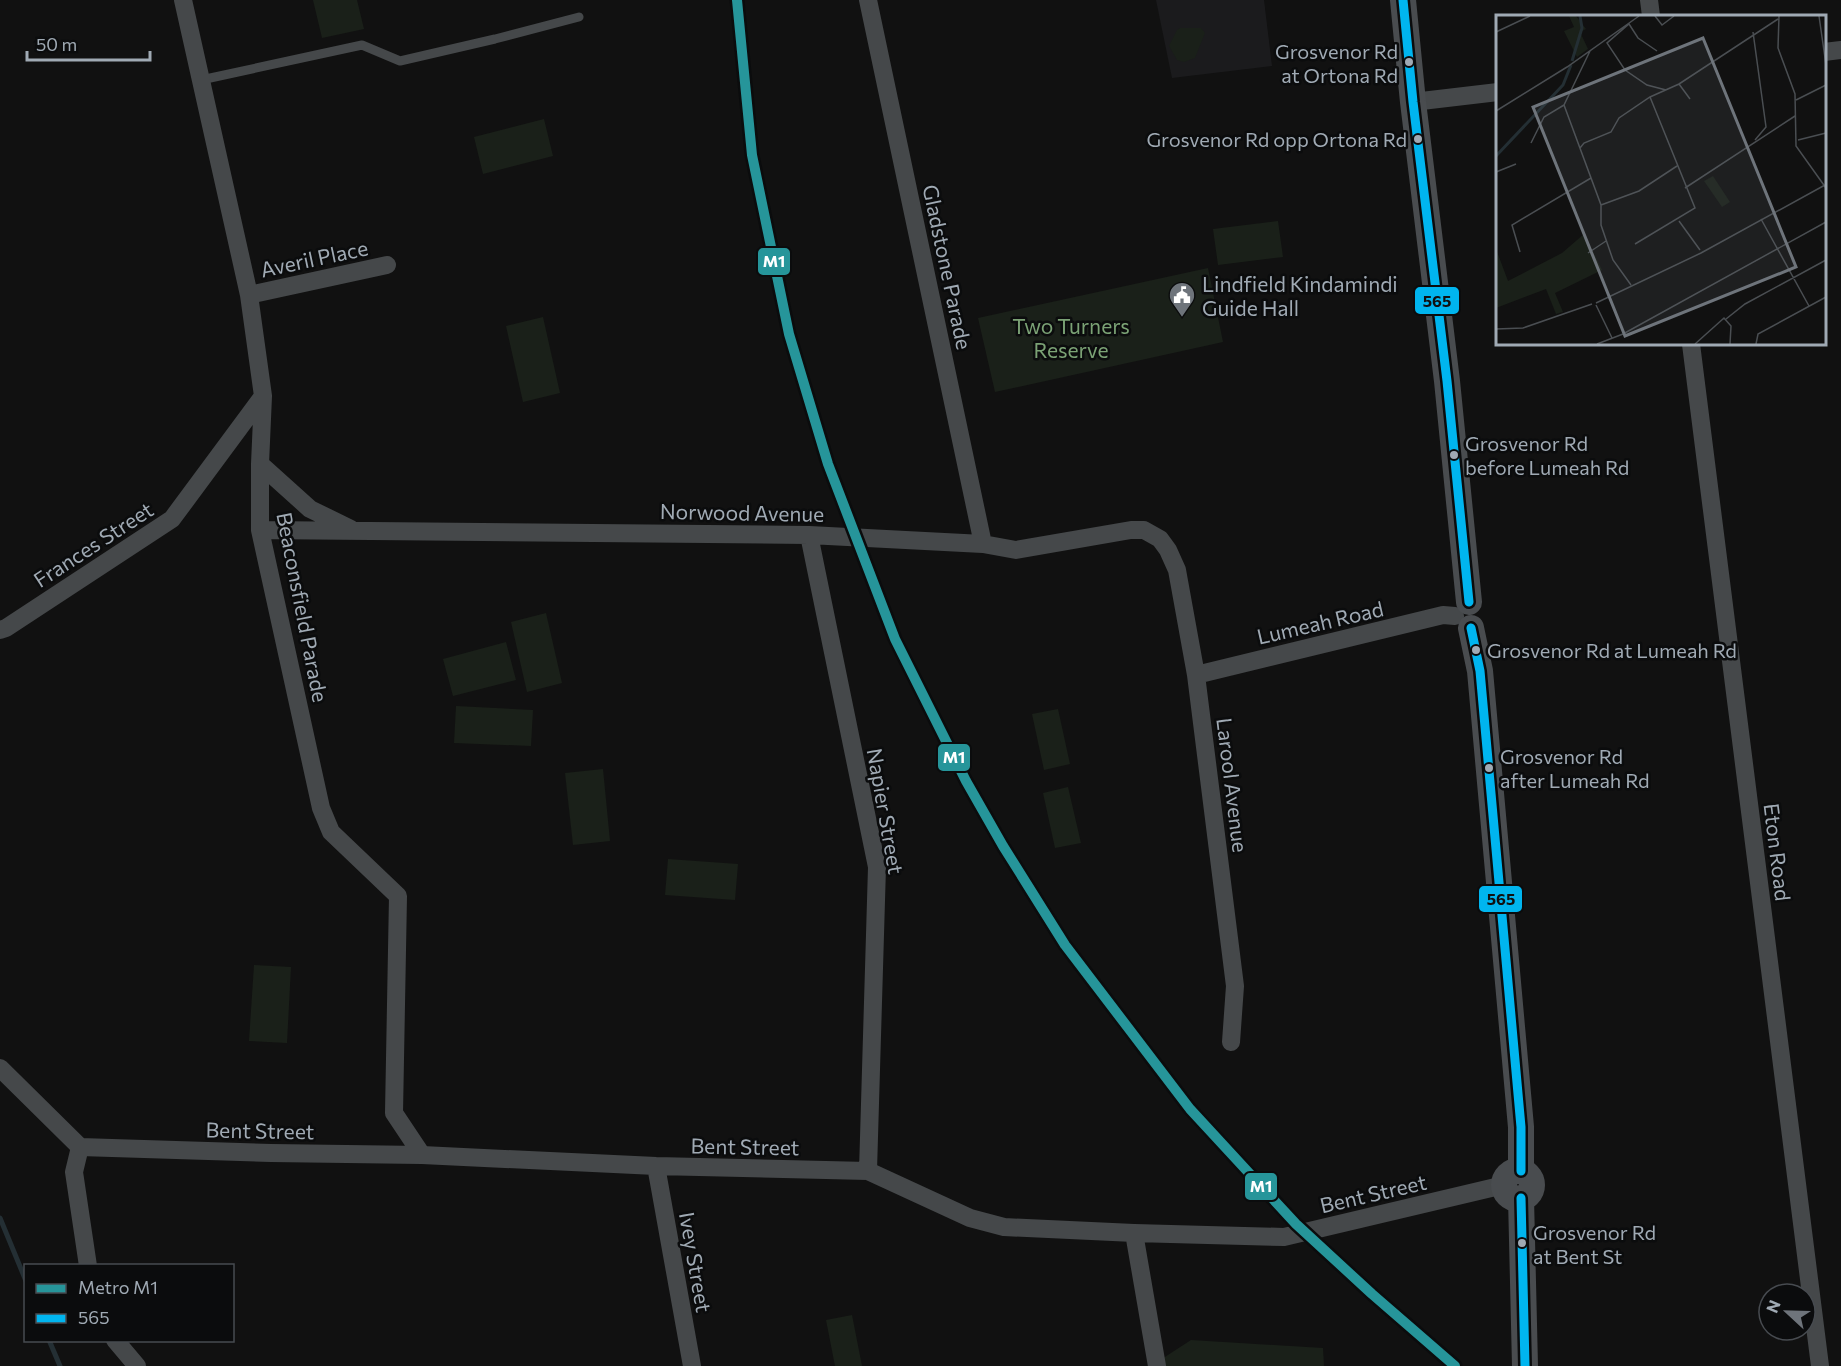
<svg xmlns="http://www.w3.org/2000/svg" width="1841" height="1366" font-family="Commissioner,sans-serif">
  <rect width="100%" height="100%" fill="#111"/>
  <path fill="#1b1b1d" d="M1156,0H1264L1272,66L1172,78Z"/>
  <path fill="#1a2019" d="M313,0H357L364,29L322,38Z
    M1180,28H1201L1205,33L1195,58L1184,62L1177,60L1169,46L1177,30Z
    M544,119L553,156L483,174L474,137Z
    M1278,221L1283,257L1218,265L1213,229Z
    M1208,268L1223,342L995,392L978,318Z
    M543,317L560,393L523,402L506,326Z
    M546,613L562,683L527,692L511,622Z
    M506,642L516,680L453,696L443,659Z
    M456,706L533,710L531,746L454,743Z
    M1058,709L1070,764L1044,770L1032,714Z
    M603,769L610,841L573,845L565,773Z
    M1068,787L1081,843L1055,848L1043,793Z
    M668,859L738,864L735,900L665,895Z
    M254,965L291,967L287,1043L249,1041Z
    M852,1315L862,1366H835L826,1320Z
    M1191,1340L1323,1348L1324,1366H1151Z"/>
  <g fill="none" stroke-linecap="round" stroke-linejoin="round">
    <path stroke="#242f34" stroke-width="5" d="M0,1218L26,1281
      M49,1340L60,1366"/>
    <path stroke="#45484a" stroke-width="9" d="M201,80L362,45L400,61L495,39L579,17"/>
    <path stroke="#45484a" stroke-width="18" d="M183,0L249,295L263,396L260,464V530L321,808L331,832L398,896L394,1113L422,1155
      M868,0L983,544
      M1649,0L1651,16
      M1824,52L1841,50
      M1413,102L1498,92
      M249,295L387,265
      M1691,344L1820,1366
      M260,464L310,509L351,529
      M260,530L809,535L983,544L1016,550L1131,530H1144L1160,539L1168,550L1177,570L1196,675L1235,986L1231,1042
      M809,535L877,867L868,1171
      M0,630L6,628L172,519L263,396
      M1196,675L1443,615L1455,616
      M0,1068L80,1147L271,1153L422,1155L656,1166L868,1171L970,1218L1004,1227L1134,1233L1284,1237L1504,1185
      M80,1147L74,1172L88,1266
      M656,1166L692,1366
      M1134,1233L1157,1366
      M115,1340L137,1366"/>
    <path stroke="#494c4f" stroke-width="26" d="M1403,0L1413,102L1447,381L1469,602
      M1471,628L1480,671L1521,1127V1171
      M1504 1185a14 14 0 1 1 28 0a14 14 0 1 1-28 0Z
      M1521,1198L1525,1366"/>
    <g stroke="#0b0c0d" stroke-width="14">
      <path id="bus-1" d="M1403,0L1413,102L1447,381L1469,602
        M1471,628L1480,671L1521,1127V1171
        M1521,1198L1525,1366"/>
    </g>
    <use href="#bus-1" stroke="#00b5ef" stroke-width="9"/>
    <g stroke="#0b0c0d" stroke-width="15">
      <path id="metro-1" d="M737,0L752,155L789,334L828,464L895,639L966,781L1003,846L1065,945L1190,1109L1296,1224L1372,1294L1455,1366"/>
    </g>
    <use href="#metro-1" stroke="#26959a" stroke-width="10"/>
  </g>
  <defs>
    <g id="civic-pin" transform="scale(1.35)"><path d="M0 17L-7.5 6A9.5 9.5 0 1 1 7.5 6Z" fill="#6e747b" stroke="#0b0c0d"/><path d="M-.6-6.5H3V-4.5H.6V-3L4-1V1h2V6H-6V1h2V-1L-.6-3ZM-1.2 2.5V6h2.4V2.5Z" fill="#fff"/></g>
  </defs>
  <g fill-rule="evenodd">
    <use href="#civic-pin" x="1182" y="295"/>
  </g>
  <g fill="#a0aab4" stroke="#0b0c0d" stroke-width="2">
    <circle cx="1409" cy="62" r="5"/>
    <circle cx="1418" cy="139" r="5"/>
    <circle cx="1454" cy="455" r="5"/>
    <circle cx="1476" cy="650" r="5"/>
    <circle cx="1489" cy="768" r="5"/>
    <circle cx="1522" cy="1243" r="5"/>
  </g>
  <g text-anchor="middle" dominant-baseline="central" stroke-width="5" stroke-linejoin="round" paint-order="stroke">
    <g font-size="20" fill="#a0aab4" stroke="#0b0c0d" text-anchor="start">
      <text x="1398" y="51" text-anchor="end">Grosvenor Rd<tspan x="1398" dy="24">at Ortona Rd</tspan></text>
      <text x="1407" y="139" text-anchor="end">Grosvenor Rd opp Ortona Rd</text>
      <text x="1465" y="443">Grosvenor Rd<tspan x="1465" dy="24">before Lumeah Rd</tspan></text>
      <text x="1487" y="650">Grosvenor Rd at Lumeah Rd</text>
      <text x="1500" y="756">Grosvenor Rd<tspan x="1500" dy="24">after Lumeah Rd</tspan></text>
      <text x="1533" y="1232">Grosvenor Rd<tspan x="1533" dy="24">at Bent St</tspan></text>
    </g>
    <g font-size="21" fill="#a0aab4" stroke="#0b0c0d">
      <text transform="translate(314 258) rotate(-12)">Averil Place</text>
      <text transform="translate(948 267) rotate(78)">Gladstone Parade</text>
      <text transform="translate(742 512) rotate(1)">Norwood Avenue</text>
      <text transform="translate(93 544) rotate(-33)">Frances Street</text>
      <text transform="translate(303 607) rotate(79)">Beaconsfield Parade</text>
      <text transform="translate(1320 622) rotate(-13)">Lumeah Road</text>
      <text transform="translate(1233 785) rotate(83)">Larool Avenue</text>
      <text transform="translate(886 811) rotate(80)">Napier Street</text>
      <text transform="translate(1778 852) rotate(83)">Eton Road</text>
      <text transform="translate(260 1130) rotate(1)">Bent Street</text>
      <text transform="translate(745 1146) rotate(1)">Bent Street</text>
      <text transform="translate(1373 1193) rotate(-13)">Bent Street</text>
      <text transform="translate(696 1262) rotate(80)">Ivey Street</text>
    </g>
    <g font-size="21" fill="#a0aab4" stroke="#0b0c0d" text-anchor="start">
      <text x="1202" y="283">Lindfield Kindamindi<tspan x="1202" dy="24">Guide Hall</tspan></text>
    </g>
    <g font-size="21" fill="#7ba275" stroke="#0b0c0d">
      <text x="1071" y="325">Two Turners<tspan x="1071" dy="24">Reserve</tspan></text>
    </g>
  </g>
  <g transform="translate(1496 15)">
    <rect width="330" height="330" fill="#111"/>
    <path d="M73,1H80L90,14L84,17L92,34L81,42L68,16L78,12ZM217,161L234,187L226,192L208,166ZM88,219L106,255L59,278L67,297L60,299L50,274L0,293V234L12,266L66,238Z" fill="#1a2019"/>
    <path fill="none" stroke="#242f34" stroke-width="3" d="M76,46L86,13L84,1M0,141L67,70L75,50"/>
    <path fill="none" stroke="#4a4e52" stroke-width="1.5" d="M159,1L166,10L178,1M283,1L282,33L299,79L300,131L330,173M323,1L330,50M0,17L34,1M257,17L270,112L259,125M94,36L68,90L105,190V210L117,245L135,270M161,36L142,23L133,9L111,28L129,55L151,70L170,75M183,69L194,84M300,85L330,70M0,96L71,52L143,1M302,125L330,118M35,128L48,102L68,90M84,133L88,128L115,117L123,103L154,82L183,69L282,4M0,157L20,149M189,173L299,101M105,190L143,176L181,151M265,204L313,291M183,206L204,235M139,229L199,193L154,82M24,237L16,210L95,163M92,238L110,226M100,288L205,238L329,170M100,290L116,323M230,304L249,289L330,245M0,314L27,313L96,289M101,329L127,319L330,207M199,329L228,303L235,311L234,329M260,329L262,319L330,282"/>
    <path fill="#6e747b" fill-opacity="0.15" stroke="#6e747b" stroke-width="3" d="M207,23L300,252L129,321L37,92Z"/>
    <rect width="330" height="330" fill="none" stroke="#a0aab4" stroke-width="3"/>
  </g>
  <g stroke="#0b0c0d" stroke-width="2">
    <rect x="757" y="247" width="34" height="29" rx="6" fill="#26959a"/>
    <rect x="1414" y="286" width="46" height="29" rx="6" fill="#00b5ef"/>
    <rect x="937" y="743" width="34" height="29" rx="6" fill="#26959a"/>
    <rect x="1478" y="885" width="45" height="28" rx="6" fill="#00b5ef"/>
    <rect x="1244" y="1172" width="34" height="29" rx="6" fill="#26959a"/>
  </g>
  <g font-size="16" text-anchor="middle" font-weight="bold" fill="#fff">
    <text x="774" y="267">M1</text>
    <text x="954" y="763">M1</text>
    <text x="1261" y="1192">M1</text>
  </g>
  <g font-size="16" text-anchor="middle" font-weight="bold" fill="#111">
    <text x="1437" y="307">565</text>
    <text x="1501" y="905">565</text>
  </g>
  <rect x="24" y="1264" width="210" height="78" fill="#0b0c0d" stroke="#474b50" stroke-width="1.5"/>
  <rect x="36" y="1284" width="30" height="9" fill="#26959a" stroke="#474b50" stroke-width="1.5"/>
  <text x="78" y="1294" font-size="18" fill="#a0aab4">Metro M1</text>
  <rect x="36" y="1314" width="30" height="9" fill="#00b5ef" stroke="#474b50" stroke-width="1.5"/>
  <text x="78" y="1324" font-size="18" fill="#a0aab4">565</text>
  <g transform="translate(1787 1312) rotate(292)"><circle r="28" fill="#0b0c0d" stroke="#474b50" stroke-width="1.5"/>
  <path d="M0-4.5L10 22L0 15L-10 22Z" fill="#6e747b"/>
  <text y="-9" font-size="16" font-weight="bold" text-anchor="middle" fill="#a0aab4">N</text>
  </g>
  <path d="M27 51v9h123v-9" fill="none" stroke="#a0aab4" stroke-width="3"/>
  <text x="36" y="51" font-size="18" fill="#a0aab4" stroke="#0b0c0d" stroke-width="4.5" paint-order="stroke">50 m</text>
</svg>
